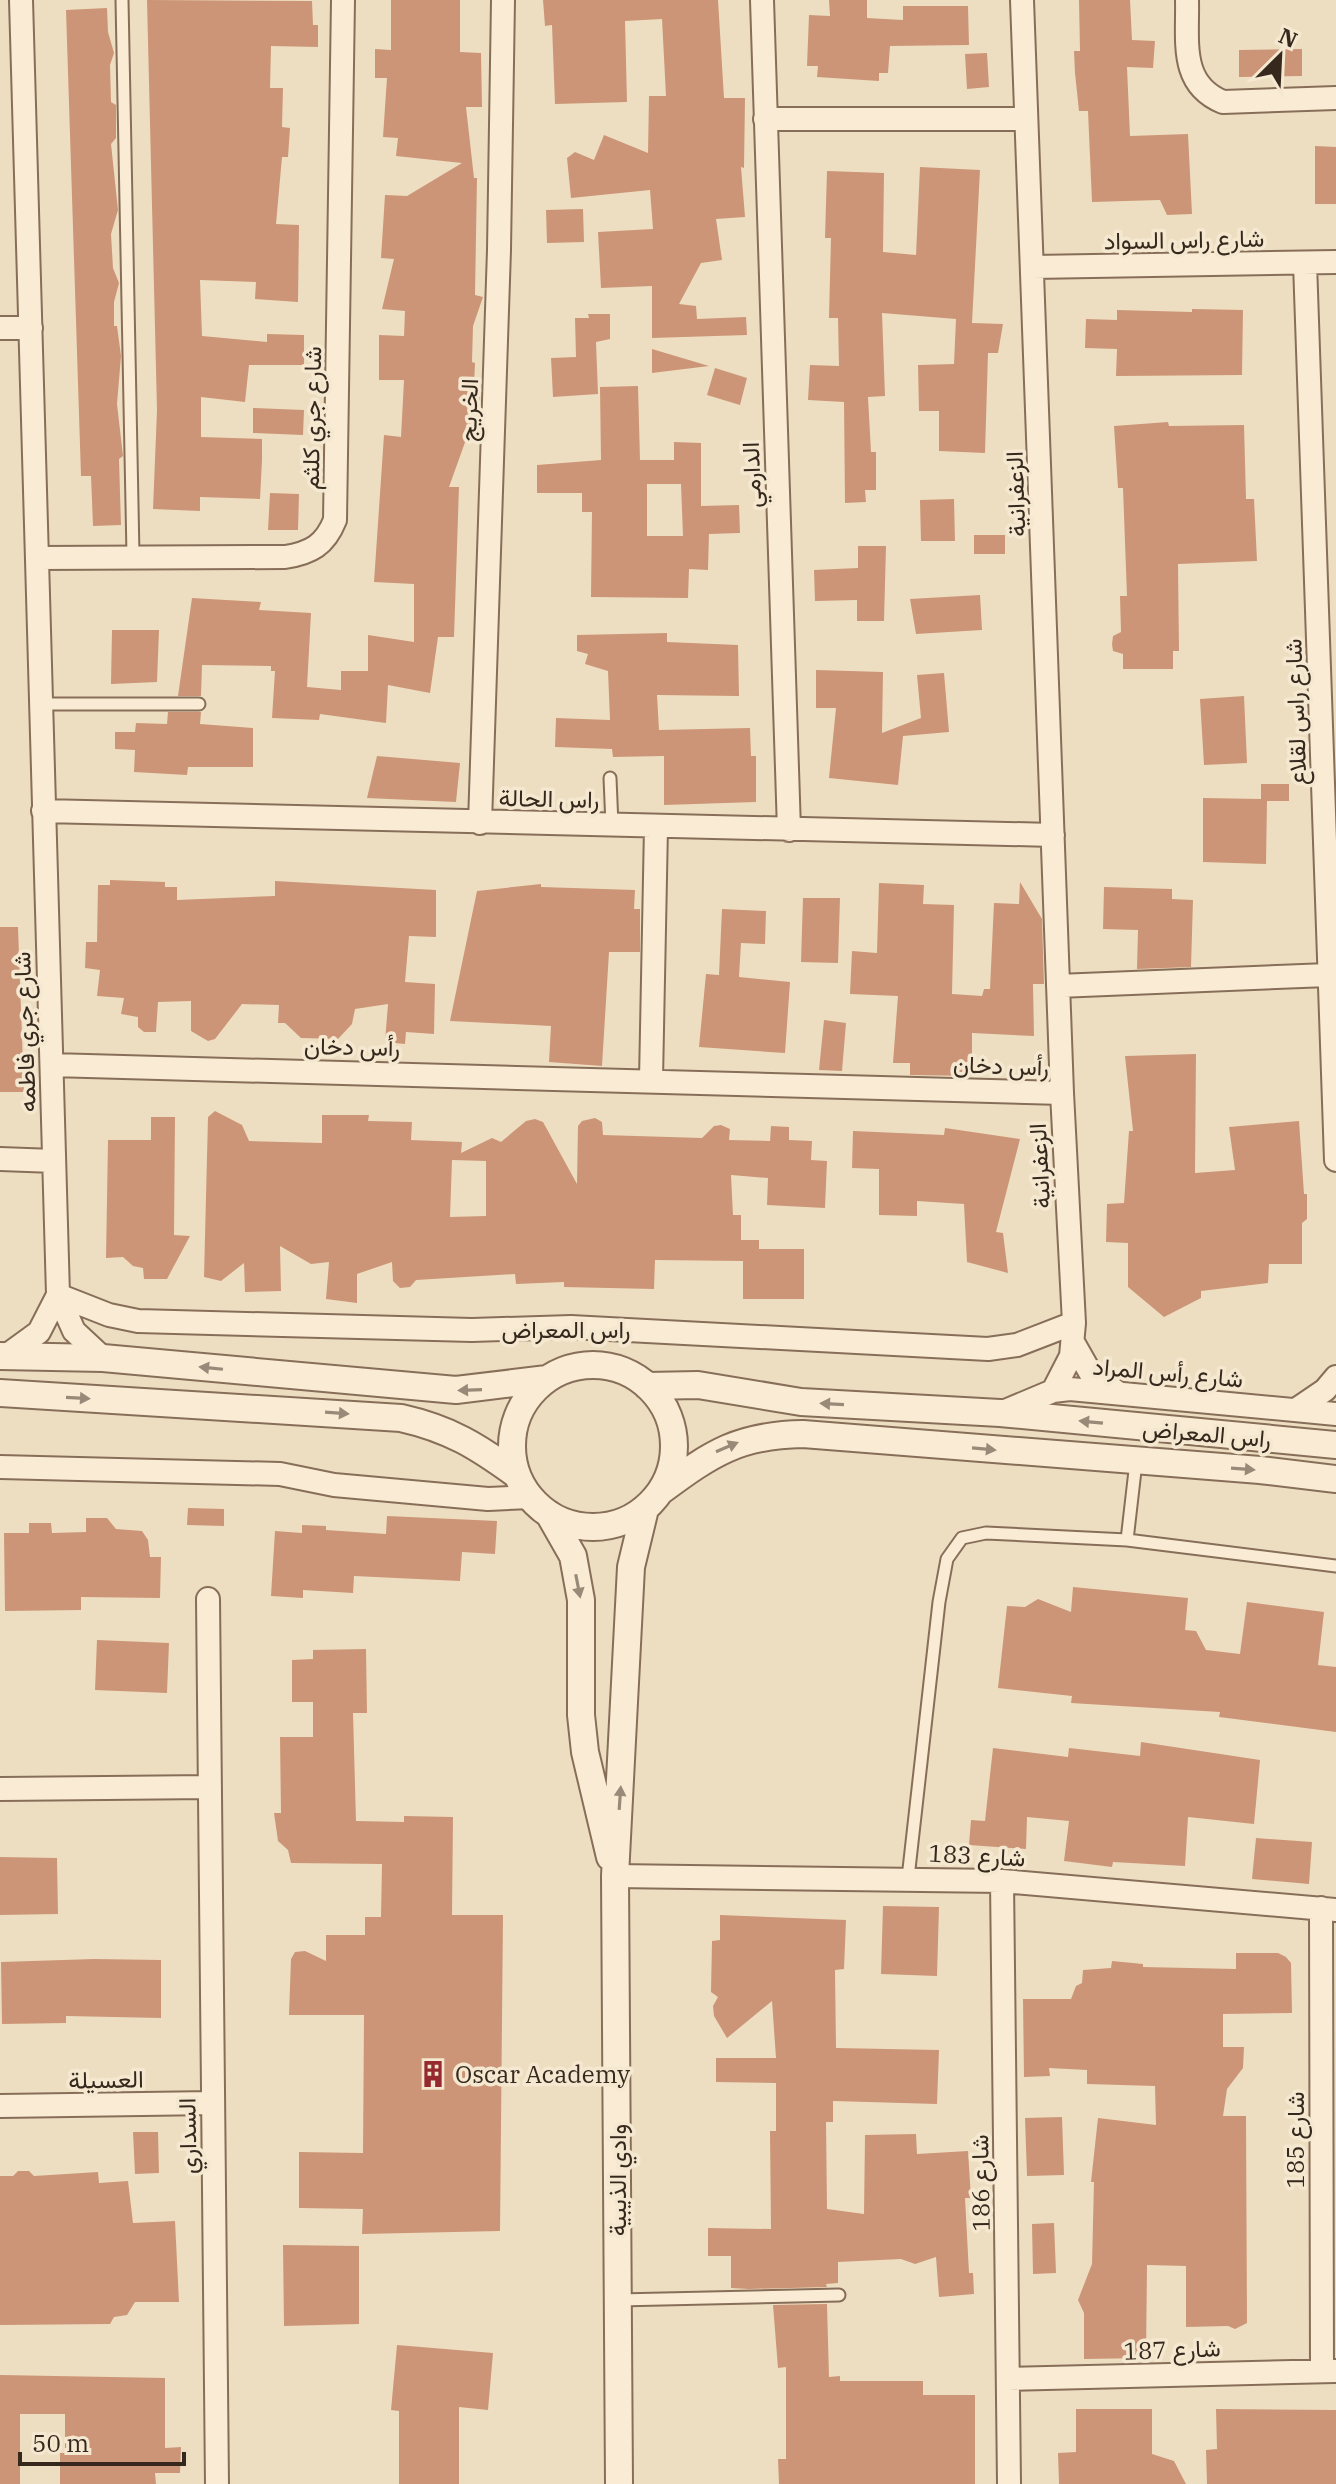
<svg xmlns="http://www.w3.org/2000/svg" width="1336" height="2484" font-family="'IBM Plex Serif',Vazirmatn,serif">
  <rect width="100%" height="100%" fill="#eedec1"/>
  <path fill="#cc9577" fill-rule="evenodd" d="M147,0L312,1L313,25H318V47L271,46L270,88H283L282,127L290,128L288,157H282L276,224L299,225L298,302L255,299L256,282L200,280L202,336L267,342V334L304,335V365H249L245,402L201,397V437L262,439V460L260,499L200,497V511L153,509L157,410Z
    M391,0H460V52L481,53L482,107H466L474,178H477L475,295L483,297L473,326L472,362L475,363L474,386H480L479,421L473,420L449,487H459L454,637H438L430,693L388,685L386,723L320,714L319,720L272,718L275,671H271V666L202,665L201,696H178L192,598L261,602L259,610L311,613L307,687L341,690V671H368V635L414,642V584L374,582L384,435L401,437L404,380H379V335L404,336L405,311L382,309L394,259L381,258L385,195L407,196L462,163L396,156L398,138L383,137L387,78H375V49L391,50Z
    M543,0H718L724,98H745L744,168L741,167L745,217L716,219L722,260L701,263L679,304L696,306L697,319L746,317L747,335L652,338V286L601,288L598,232L653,229L650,190L571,198L567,158L575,152L594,160L604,135L648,153L649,96H666L662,19L625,21L627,102L555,104L552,25L545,26Z
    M829,0H867V18L903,20V6H968L969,45L890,46L888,73H879V81L817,77L818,66H807L809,15L830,16Z
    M1079,0H1130L1132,40L1155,41L1153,68L1127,67L1130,136L1188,134L1192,214L1167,215L1160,200L1092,202L1088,111H1079L1075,73L1074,51H1080Z
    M107,8L108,32L114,53L110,65L111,102L116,105V138L111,144L118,210L111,234L113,268L119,283L114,302V326H117L121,356L117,404L123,456L119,459L121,525L93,526L91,476H81L66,10Z
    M1302,49V76L1239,77V50Z
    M987,53L989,87L967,89L965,54Z
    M1315,146L1336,147V204H1315Z
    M920,167L980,170L972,323L1003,324L998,353H988L985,453L939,451V411H919L918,365L954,364L956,319L882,313L885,396L868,397L871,452H876V490H865L866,502L845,503L844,402L808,400L810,365L839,366L838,318H829L831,238H825L827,171L884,173L883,252L916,255Z
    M583,209L584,242L547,243L546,210Z
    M1192,309L1243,310L1242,375L1116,376L1117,349L1085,348L1086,319L1117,320V310L1192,312Z
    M588,314H610V339L596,342L598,394L553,397L551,358L576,357L575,318H589Z
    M652,349L709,366L652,373Z
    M715,368L747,378L740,405L707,395Z
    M638,386L640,460H674V442L701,443V506L739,505L740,533L709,534L708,570L689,569L688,598L591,597L592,512H582V493H537V465L601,460L600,387ZM647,484H681L683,536H647Z
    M253,408L304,410L303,435L253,433Z
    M1168,422L1169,426L1244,425L1246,499H1254L1257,561L1178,564L1179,651H1173V669H1123V654L1113,651L1112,644L1113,636L1121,632L1120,596H1127L1123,488H1118L1114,426Z
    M270,493L299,494L298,530H268Z
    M954,499L955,541H921L920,500Z
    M974,535H1005V554H974Z
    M858,546H886L884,621H857V600L815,601L814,570L858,568Z
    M980,595L982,630L916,634L910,599Z
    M112,630H159L157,682L111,684Z
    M667,633V642L738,645L739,696L657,695L659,730L750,728L751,756H756V802L664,805V756L613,757L612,749L555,747L556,718L610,720L608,671L585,664L588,654L577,651V635Z
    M816,670L883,672L882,733L921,718L917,675L944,673L949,732L903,736L898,785L829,778L836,708H816Z
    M1244,696L1247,763L1204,765L1200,699Z
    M168,712H201L200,724L253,728V767H188L187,775L134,772L135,750L115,749V732H135L136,723L167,724Z
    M377,756L460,763L456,802L367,798Z
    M1261,784H1289V801H1267L1266,864L1203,862V798L1261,799Z
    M110,880L165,882V887H177V900L275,896V881L436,890V937L409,936L405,982L435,984L434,1034L406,1032L405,1044L385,1042L388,1004L355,1009L352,1024L338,1039L301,1038L285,1023H278L279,1005L242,1004L215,1039L208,1041L191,1031V1001L158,1002L156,1032H144L138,1027V1017L121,1014L124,998L97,996L100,970L85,968L86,942H97L98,885H110Z
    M1020,882L1042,919L1044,984H1033L1034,1036L972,1033V1076L910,1075V1063H893L898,996L850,994L852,951L877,953L879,883L924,885L923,904L954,905L952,994L982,996L984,989H990L994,903L1019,904Z
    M541,884V887L635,890L634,909H640V952H609L602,1066L549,1062L551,1026L450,1021L477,891Z
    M1104,887L1172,889V899L1193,900L1191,967L1137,969L1138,930L1103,929Z
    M803,898H840L838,963L801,962Z
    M722,909L766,911L765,944L741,943L739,977L790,982L785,1053L699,1047L706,974L719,975Z
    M0,927H18L24,1092H0Z
    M824,1020L846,1023L842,1071L819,1070Z
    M1196,1054L1195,1173L1235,1170L1229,1127L1299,1121L1304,1194H1307V1219L1302,1223V1264H1269L1268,1283L1201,1291V1298L1164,1317L1128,1287V1243L1106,1242L1107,1204L1124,1203L1129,1131H1133L1125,1056Z
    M215,1111L242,1125L249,1141L322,1143V1115H369L368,1121L412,1122L411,1140L462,1142L461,1153L492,1138L501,1142L526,1121L535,1119L543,1122L577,1184L578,1126L582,1121L595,1118L602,1122L603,1135L702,1138L714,1126L721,1125L730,1129L729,1140L770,1141L771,1126L789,1127V1140L812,1141L811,1160L827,1161L825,1208L767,1205L768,1178L731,1175L733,1215H741V1240H759V1249H804V1299H743V1261L655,1260L654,1289L564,1287V1282L516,1284L515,1274L416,1280L410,1287L400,1288L393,1281L392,1262L357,1274V1303L326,1299L329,1262L311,1264L280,1246L281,1291L245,1292L244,1263L221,1281L204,1277L208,1117ZM452,1160L486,1161V1216L450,1217Z
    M151,1117H175L174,1235L190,1236L167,1279H144L143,1268L133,1266L123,1257L106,1258L108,1140H151Z
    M945,1128L1020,1139L996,1232L1003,1233L1008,1273L967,1262L964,1204L917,1201V1216L879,1215V1169L852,1168L853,1131L944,1135Z
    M188,1508L224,1509V1526L187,1525Z
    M387,1516L497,1521L495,1554L462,1552L460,1581L354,1576L353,1593L303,1590V1598L271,1596L275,1531L302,1533V1525L326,1526V1530L386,1534Z
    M86,1518H107L116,1529L142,1531L148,1540L150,1557H161L160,1598L81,1597V1610L5,1611L4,1533H29V1523H51L52,1533L86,1532Z
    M1073,1587L1188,1598L1185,1630L1196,1631L1206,1650L1240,1654L1247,1602L1324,1612L1318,1665L1336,1667V1732L1219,1717L1220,1712L1071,1703L1072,1696L998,1688L1007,1606L1025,1607L1038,1599L1071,1612Z
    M97,1640L169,1643L167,1693L95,1690Z
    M366,1649L367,1713H353L356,1821L404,1822V1816L453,1817L452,1915H503L500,2231L362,2234L363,2209L299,2208V2152L363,2153L364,2015H289L291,1959L295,1952L305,1951L326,1961V1935H365V1917H381L382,1864L291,1863L288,1850L278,1841L274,1813H281L280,1737H313V1702H292V1660L313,1659V1650Z
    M1141,1742L1260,1760L1254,1824L1188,1817L1185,1866L1113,1862L1112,1867L1064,1861L1069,1821L1027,1817L1026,1849L969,1845L971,1820L985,1821L993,1748L1068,1757L1069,1748L1140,1756Z
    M1256,1838L1312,1842L1309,1884L1252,1879Z
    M0,1857L57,1858L58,1914L0,1915Z
    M883,1906L939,1907L937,1976L881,1974Z
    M720,1915L846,1920L844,1969L835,1970L836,2048L939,2050L937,2104L833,2101V2122H826L827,2209L864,2214L865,2135L916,2134L917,2154L968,2151L971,2198H965L969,2273H973L974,2294L939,2297L936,2257L915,2264L901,2259L838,2262V2283L826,2284L827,2287L749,2289L731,2288V2256H708V2228L771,2229L770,2131H776V2083L716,2082V2058H776L772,2001L727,2038L714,2016L713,2006L718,1997L711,1992L712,1941L720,1940Z
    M1236,1953H1278L1286,1957L1291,1963L1292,2013L1223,2014V2047H1244L1243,2068L1227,2089L1223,2116H1246L1247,2323L1235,2329L1228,2326L1186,2327V2266L1147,2265L1146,2358L1084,2359V2313L1078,2300L1092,2264L1094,2182H1091L1098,2118L1156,2125L1155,2086L1087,2084V2070L1049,2068L1050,2076L1024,2077L1023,1999H1071L1076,1986L1082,1983L1083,1970L1111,1968L1112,1961L1143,1964V1967L1236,1969Z
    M94,1959L161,1960V2018L66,2016V2023L2,2024L1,1962Z
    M1062,2117L1064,2175L1027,2176L1025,2118Z
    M133,2132H158L159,2173L135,2174Z
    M18,2171H29L34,2176L98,2172L99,2183L128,2181L133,2223L175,2221L179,2302H135L127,2315L114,2317L110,2324L0,2325V2176H13Z
    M1054,2223L1056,2273L1033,2274L1032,2224Z
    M283,2245L359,2246V2324L284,2326Z
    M827,2304L829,2377L840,2376V2381H923V2395H975V2484H779L778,2459H786V2367L778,2368L773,2305Z
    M397,2345L493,2353L488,2410L459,2407V2484H399V2411L391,2410Z
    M0,2375L165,2378V2448L181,2447L180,2473H155L156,2484H60V2453H65V2414H20V2484H0Z
    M1076,2409H1152V2454L1174,2461L1186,2484H1059L1058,2453L1076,2452Z
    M1216,2409L1336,2410V2484H1207L1206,2450L1217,2449Z"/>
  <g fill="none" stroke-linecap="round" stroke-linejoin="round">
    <g stroke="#876e59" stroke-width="15">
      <path id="service" d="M122,0L133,555
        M41,704H199
        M610,778L612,825
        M1127,1540L1136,1462
        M908,1878L939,1602L947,1559L962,1538L986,1533L1127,1540L1336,1566
        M618,2300L839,2295"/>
    </g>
    <g stroke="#876e59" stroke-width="26">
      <path id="minor" d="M21,0L58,1295L74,1331L103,1358
        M762,0L789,830
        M1022,0L1062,1093L1074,1323L1071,1356L1053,1391
        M1187,0C1188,41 1179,84 1223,102L1336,98
        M765,119H1026
        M1305,263L1336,1160
        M1033,267L1336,262
        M0,328H31
        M37,558L285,557C311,553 325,545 335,520L343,0
        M43,811L1053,835
        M480,823L499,250L503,0
        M1058,986L1328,975
        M52,1065L1062,1093
        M651,1080L656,827
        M0,1159L54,1161
        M58,1295L109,1315L138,1321L472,1330L571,1327L988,1349L1017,1345L1074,1323
        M1074,1344L1091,1374L1117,1392
        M6,1356L39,1332L58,1295
        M1297,1409L1325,1390L1336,1377
        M1003,1412L1053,1391L1070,1389L1336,1414
        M0,1467L280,1474L334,1485L488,1499L530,1497
        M208,1599L217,2484
        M0,1789L210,1787
        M615,1876L1002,1881L1336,1910
        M1002,1881L1009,2484
        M1321,1908L1322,2371
        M0,2106L213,2103
        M1008,2379L1335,2371"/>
    </g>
    <g stroke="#876e59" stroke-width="30">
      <path id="tertiary" d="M0,1356L103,1358L456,1390L547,1379
        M512 1446a81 81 0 1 1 162 0a81 81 0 1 1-162 0Z
        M647,1386L698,1385L801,1402L1000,1413L1336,1445
        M0,1393L401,1418C450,1429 477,1446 517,1475
        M662,1490C712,1453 739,1435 803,1434L1260,1470L1336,1479
        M549,1514L573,1556L581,1600V1715L585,1752L610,1857
        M619,2484L615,1876L631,1567L645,1509"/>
    </g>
    <use href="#service" stroke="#f9ebd4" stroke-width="11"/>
    <use href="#minor" stroke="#f9ebd4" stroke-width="22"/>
    <use href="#tertiary" stroke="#f9ebd4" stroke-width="26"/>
  </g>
  <defs><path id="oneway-solid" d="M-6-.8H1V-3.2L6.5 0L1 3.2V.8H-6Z" transform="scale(2)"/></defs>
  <g fill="#988a78">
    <use href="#oneway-solid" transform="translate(211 1368) rotate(-174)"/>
    <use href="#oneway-solid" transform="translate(470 1390) rotate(178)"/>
    <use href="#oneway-solid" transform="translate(78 1398) rotate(3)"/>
    <use href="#oneway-solid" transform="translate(832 1404) rotate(-177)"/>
    <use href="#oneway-solid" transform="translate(337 1413) rotate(4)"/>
    <use href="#oneway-solid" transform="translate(1091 1422) rotate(-175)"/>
    <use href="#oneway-solid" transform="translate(727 1447) rotate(-23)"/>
    <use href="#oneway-solid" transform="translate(984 1449) rotate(5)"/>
    <use href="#oneway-solid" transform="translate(1243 1469) rotate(4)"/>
    <use href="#oneway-solid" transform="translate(578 1586) rotate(79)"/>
    <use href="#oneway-solid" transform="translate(620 1798) rotate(-86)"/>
  </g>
  <defs>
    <g id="building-bare" transform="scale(2.16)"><path d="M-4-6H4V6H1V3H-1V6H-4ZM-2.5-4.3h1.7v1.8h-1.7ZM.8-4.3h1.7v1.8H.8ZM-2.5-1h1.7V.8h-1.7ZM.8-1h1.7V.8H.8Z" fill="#962930" stroke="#f5e8d0" stroke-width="2.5" paint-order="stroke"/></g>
  </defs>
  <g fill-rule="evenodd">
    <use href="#building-bare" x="433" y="2074"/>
  </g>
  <g text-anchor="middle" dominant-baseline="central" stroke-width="7" stroke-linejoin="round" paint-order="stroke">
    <g font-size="24" fill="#37281d" stroke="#f5e8d0">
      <text transform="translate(1184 239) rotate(-1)">شارع راس السواد</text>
      <text transform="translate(468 410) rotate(-88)">الخريج</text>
      <text transform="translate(311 418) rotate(-89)">شارع جري كلثم</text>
      <text transform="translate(751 475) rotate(-92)">الدارمي</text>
      <text transform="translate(1015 494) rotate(-92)">الزعفرانية</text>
      <text transform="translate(1295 712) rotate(-92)">شارع راس لقلاع</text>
      <text transform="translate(549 798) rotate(1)">راس الحالة</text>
      <text transform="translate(24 1032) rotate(-92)">شارع جري فاطمه</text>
      <text transform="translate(352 1046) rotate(1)">رأس دخان</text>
      <text transform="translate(1001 1065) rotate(2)">رأس دخان</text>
      <text transform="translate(1039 1166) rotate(-93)">الزعفرانية</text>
      <text x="566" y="1329">راس المعراض</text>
      <text transform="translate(1168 1372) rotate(5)">شارع رأس المراد</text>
      <text transform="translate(1207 1433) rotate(5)">راس المعراض</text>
      <text transform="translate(977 1855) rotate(3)">شارع 183</text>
      <text transform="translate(106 2079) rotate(-1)">العسيلة</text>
      <text transform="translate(187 2136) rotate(-91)">السداري</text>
      <text transform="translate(1295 2140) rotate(-90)">شارع 185</text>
      <text transform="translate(617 2180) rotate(-90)">وادي الذيبية</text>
      <text transform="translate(980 2183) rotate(-91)">شارع 186</text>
      <text transform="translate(1172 2349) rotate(-2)">شارع 187</text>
    </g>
    <g font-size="24" fill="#37281d" stroke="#f5e8d0" text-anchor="start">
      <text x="455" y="2074">Oscar Academy</text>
    </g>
  </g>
  <g transform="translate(1280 56) rotate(24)" stroke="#f5e8d0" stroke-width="6" paint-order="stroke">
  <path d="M0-6L14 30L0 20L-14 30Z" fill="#37281d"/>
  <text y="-12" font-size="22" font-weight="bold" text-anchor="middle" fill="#37281d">N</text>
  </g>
  <path d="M20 2452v12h164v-12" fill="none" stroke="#37281d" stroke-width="4"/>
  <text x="32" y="2452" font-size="24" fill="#37281d" stroke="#f5e8d0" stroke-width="6" paint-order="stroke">50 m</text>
</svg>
